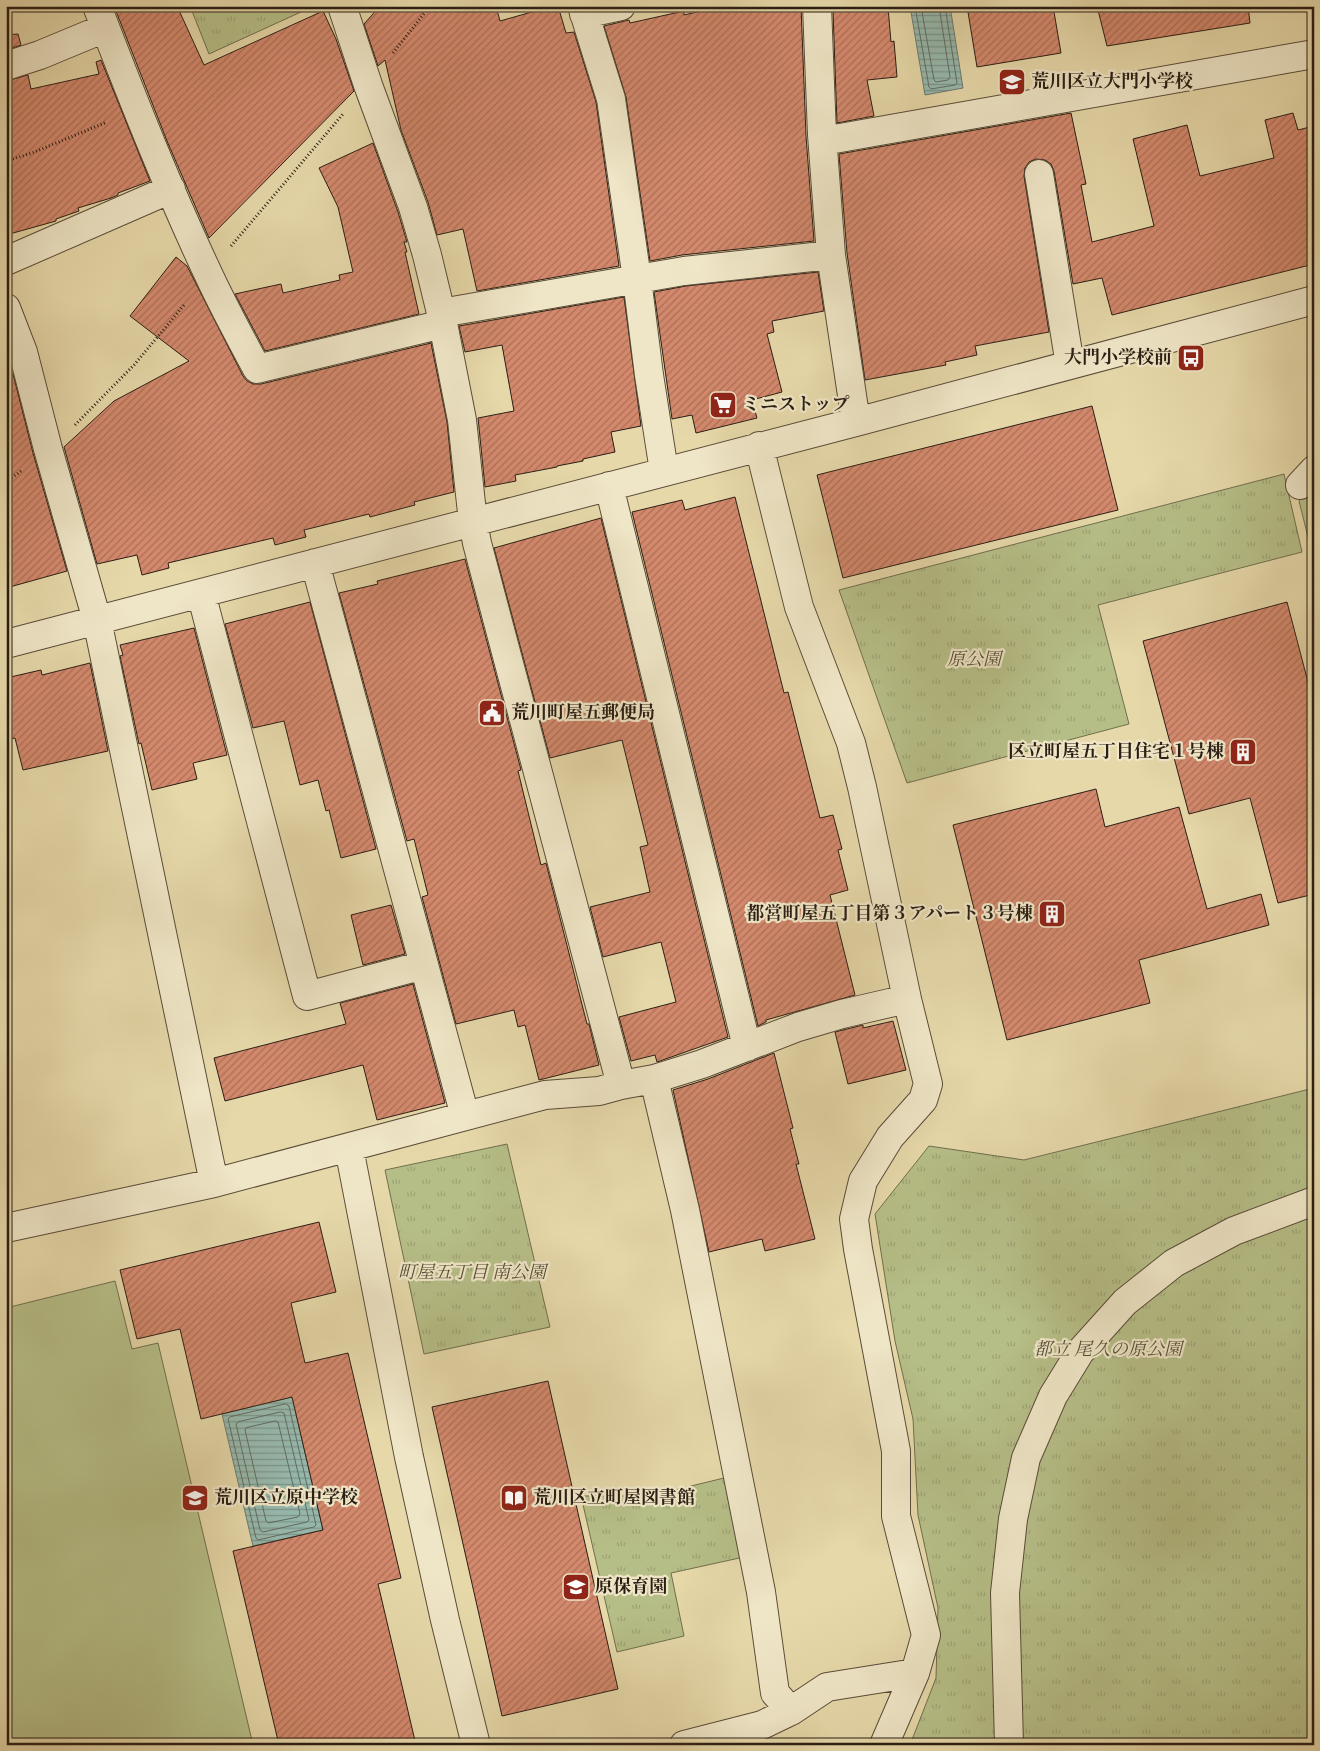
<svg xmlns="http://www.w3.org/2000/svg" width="1320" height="1751" font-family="'IM FELL DW Pica','Noto Serif JP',serif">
  <defs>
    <pattern id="park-tufts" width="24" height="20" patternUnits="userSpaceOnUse" patternTransform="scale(1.25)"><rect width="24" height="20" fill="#b6be87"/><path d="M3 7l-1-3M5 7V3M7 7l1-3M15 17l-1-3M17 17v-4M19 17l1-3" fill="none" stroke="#9da374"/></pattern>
    <pattern id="water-rules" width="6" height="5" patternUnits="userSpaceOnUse" patternTransform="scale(1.25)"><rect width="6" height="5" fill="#97b9ae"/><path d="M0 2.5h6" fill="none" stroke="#7b968c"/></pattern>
    <pattern id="building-hatch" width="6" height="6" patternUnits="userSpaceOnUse" patternTransform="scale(1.25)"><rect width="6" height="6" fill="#d4896d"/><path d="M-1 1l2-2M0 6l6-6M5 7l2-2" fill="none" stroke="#ac6f58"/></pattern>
  </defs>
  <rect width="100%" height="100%" fill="#e6d8a9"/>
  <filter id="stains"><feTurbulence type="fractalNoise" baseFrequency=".004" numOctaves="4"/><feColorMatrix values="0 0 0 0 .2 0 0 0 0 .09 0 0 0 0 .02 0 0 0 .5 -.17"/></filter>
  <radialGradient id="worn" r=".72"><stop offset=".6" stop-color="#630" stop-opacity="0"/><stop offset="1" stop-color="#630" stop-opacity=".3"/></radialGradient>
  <path fill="#b6be87" stroke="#706e4e" d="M115,1281L132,1349L158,1343L253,1745H6V1308Z"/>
  <path fill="url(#park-tufts)" stroke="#706e4e" d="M190,6H314L209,54Z
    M1284,474L1302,552L1098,605L1129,724L907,783L839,590Z
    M1314,487V561L1299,501Z
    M1314,1088V1745H910L936,1678L938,1608L918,1515L913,1419L895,1341L875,1214L929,1146L1024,1160Z
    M507,1144L550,1327L424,1354L385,1170Z
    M724,1478L744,1557L671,1573L684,1636L617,1652L581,1496H650Z"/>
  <path fill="url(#water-rules)" stroke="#6c7b70" d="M910,6H950L963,88L925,95Z
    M292,1397L323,1530L253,1546L222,1414Z"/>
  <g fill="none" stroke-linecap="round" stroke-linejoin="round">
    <path stroke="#616c61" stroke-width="1" d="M915,6L929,87L931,89L955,85L957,83L945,6
      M921,6L934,80L936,82L948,80L950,77L939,6
      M286,1404L289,1406L316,1525L314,1527L258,1540L256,1538L228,1419L230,1417Z
      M281,1412L284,1413L309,1520L307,1522L263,1532L260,1530L236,1424L238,1422Z
      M276,1421L278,1422L300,1514L298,1517L268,1523L266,1521L245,1430L246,1428Z"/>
  </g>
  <path fill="url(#building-hatch)" stroke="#2b1e14" d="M114,6H177L204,65L323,11L336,39L354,91L209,238L167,141Z
    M380,6H496L500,21L553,6H558L566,33L574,32L596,102L619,266L477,291L463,229L437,235L428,202L401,130L385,60L378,66L364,24Z
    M722,6H801L806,136L814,241L682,255L650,261L626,97L604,26L629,20L630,23L684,11V15Z
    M967,6H1053L1061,53L977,67Z
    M1097,6H1248L1250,23L1107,46Z
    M888,7L891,42L894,41L897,77L867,80L874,116L837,123L833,11Z
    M18,34L21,45L6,50V35Z
    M101,60L150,181L118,193V195L111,198L78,208L79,211L56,219V221L6,235V81L28,75L31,89L99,74L96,62Z
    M1071,113L1086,184L1081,185L1092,242L1154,226L1133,139L1187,125L1200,176L1274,158L1265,120L1293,113L1298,130L1314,126V264L1112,315L1102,278L1073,284L1054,171L1051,164L1045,160L1036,159L1029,162L1025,168L1024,176L1049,332L975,346L977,355L945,362L946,365L865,380L847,253L839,154Z
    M373,143L398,212L407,242H404L407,252H405L419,314L265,351L235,294L281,284L283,293L340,280L339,275L353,272L338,207L319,168Z
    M176,257L187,266L243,376L247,381L253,384H261L431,343L447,422L454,492L414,502L415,505L370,517L369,514L304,530L306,537L275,545L273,538L168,563L169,568L142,575L137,555L97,564L64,447L114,401L189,361L130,316Z
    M818,272L824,311L772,321L774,332L767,334L782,392L752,400L757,418L696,433L692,415L672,419L654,292L686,286Z
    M624,297L641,426L611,432L615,452L583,459V461L557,466V467L515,475L516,481L485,487L478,418L514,411L502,345L465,352L459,326Z
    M13,374L33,453L67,571L6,588V375Z
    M1092,406L1118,510L843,578L817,475Z
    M735,497L784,693L788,692L820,818L833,815L842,849L838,850L848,890L830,895L855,995L766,1020V1022L758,1026L632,512L682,500L685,510Z
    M601,518L728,1037L657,1062L655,1055L631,1061L619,1017L676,1002L661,942L603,957L590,907L650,892L640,847L648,845L622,740L550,758L494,548Z
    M465,559L520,766L521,770L518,771L541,865L546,863L587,1024H589L599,1065L539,1080L525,1025L518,1027L514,1010L456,1024L422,897L428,895L414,839L407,841L339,593L378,584L377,581Z
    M310,602L376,849L341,858L329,810L326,811L318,780L300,785L284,721L253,728L225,624Z
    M1287,602L1314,705V894L1278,903L1250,798L1189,814L1143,641Z
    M194,628L227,755L193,763L197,779L152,790L141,743L139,744L120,656L123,655L120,645Z
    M90,663L108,751L23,770L15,738L6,740V678L41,670L42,675Z
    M1096,789L1105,827L1179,807L1207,909L1261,894L1269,925L1139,960L1150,1003L1007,1040L953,825Z
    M391,905L405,954L363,965L351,915Z
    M413,984L445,1103L377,1120L363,1065L225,1101L214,1058L346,1024L340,1003Z
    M893,1021L906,1070L848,1084L835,1032L863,1025V1028Z
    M774,1053L793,1128L790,1129L799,1164H796L815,1239L765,1251L762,1239L709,1252L673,1090L708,1079Z
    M319,1222L336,1292L291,1303L305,1363L348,1353L401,1578L378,1584L416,1745H279L233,1551L323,1530L292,1397L201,1419L180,1329L137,1339L120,1270Z
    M548,1381L618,1689L502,1716L432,1407Z"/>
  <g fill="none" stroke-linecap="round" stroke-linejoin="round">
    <g stroke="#5a4c39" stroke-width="30">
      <path id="minor" d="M97,6C133,100 170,194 213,284C227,313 242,341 257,369L443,324
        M342,6L368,85L413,207L427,255L441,313L462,420L473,522L477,543L621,1085
        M582,6L611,99L637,279L649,375L664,471
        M817,6L822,135L831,255L856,422
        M584,14L621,6
        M6,66L40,55L105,28
        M823,141L1314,54
        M1039,174L1070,365
        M6,261L171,189
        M6,308L23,352L48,449L97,620L214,1183
        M441,313L684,271L831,255
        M759,446L799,607L851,743L862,787L907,999L928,1084L923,1100L890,1137L863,1181L854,1219L858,1249L896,1451V1516L926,1635L915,1673L884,1745
        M1300,485L1314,470
        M609,486L747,1047
        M315,563L465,1116
        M201,593L307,996L424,965
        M6,644L856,422L1314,300
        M654,1079L685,1210L761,1592L775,1693L791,1711
        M349,1148L409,1457L445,1620L476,1745
        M6,1228L214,1183L545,1095L599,1091L621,1085L654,1079L702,1064L798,1027L842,1014L907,999
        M684,1745L762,1725L791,1711L827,1687L915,1673
        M1009,1745L1005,1593L1013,1519L1026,1458L1053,1396L1080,1352L1125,1302L1174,1263L1234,1231L1314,1201"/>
    </g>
    <path stroke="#2b1e14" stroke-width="3" stroke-dasharray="1 2.5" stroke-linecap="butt" d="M393,53L430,6
      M6,161L32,153L107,122
      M231,246L343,114
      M75,425L134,365L185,304
      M6,482L21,471"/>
    <use href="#minor" stroke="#efe6c7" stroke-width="28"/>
  </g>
  <defs>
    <g id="school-square" transform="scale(1.4375)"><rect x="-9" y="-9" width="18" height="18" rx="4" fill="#8f2418" stroke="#efe6c7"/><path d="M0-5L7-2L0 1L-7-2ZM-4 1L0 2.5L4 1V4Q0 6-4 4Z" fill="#fff"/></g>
    <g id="bus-square" transform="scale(1.4375)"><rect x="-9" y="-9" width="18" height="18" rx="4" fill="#8f2418" stroke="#efe6c7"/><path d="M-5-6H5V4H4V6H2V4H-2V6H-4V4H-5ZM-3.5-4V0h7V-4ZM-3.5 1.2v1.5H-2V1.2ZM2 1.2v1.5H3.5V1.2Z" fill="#fff"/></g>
    <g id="supermarket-square" transform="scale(1.4375)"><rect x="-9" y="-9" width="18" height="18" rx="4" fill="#8f2418" stroke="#efe6c7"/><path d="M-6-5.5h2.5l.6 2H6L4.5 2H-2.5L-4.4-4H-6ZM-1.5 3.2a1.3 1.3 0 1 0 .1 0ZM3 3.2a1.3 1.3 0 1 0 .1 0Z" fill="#fff"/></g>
    <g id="civic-square" transform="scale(1.4375)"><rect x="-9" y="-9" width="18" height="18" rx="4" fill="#8f2418" stroke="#efe6c7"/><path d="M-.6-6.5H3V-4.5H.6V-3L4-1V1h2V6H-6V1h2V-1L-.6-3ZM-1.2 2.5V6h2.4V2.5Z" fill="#fff"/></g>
    <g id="building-square" transform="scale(1.4375)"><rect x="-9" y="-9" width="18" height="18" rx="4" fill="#8f2418" stroke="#efe6c7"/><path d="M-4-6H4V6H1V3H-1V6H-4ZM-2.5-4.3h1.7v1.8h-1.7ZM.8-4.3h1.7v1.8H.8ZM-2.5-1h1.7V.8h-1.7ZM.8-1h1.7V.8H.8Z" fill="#fff"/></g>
    <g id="library-square" transform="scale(1.4375)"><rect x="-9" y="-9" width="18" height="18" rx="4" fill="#8f2418" stroke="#efe6c7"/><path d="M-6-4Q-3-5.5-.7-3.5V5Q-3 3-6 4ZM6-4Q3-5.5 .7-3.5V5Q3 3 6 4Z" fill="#fff"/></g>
  </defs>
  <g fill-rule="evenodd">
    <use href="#school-square" x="1012" y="82"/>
    <use href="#bus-square" x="1191" y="358"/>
    <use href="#supermarket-square" x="723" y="405"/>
    <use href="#civic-square" x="492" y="713"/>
    <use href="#building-square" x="1243" y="752"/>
    <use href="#building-square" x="1052" y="914"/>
    <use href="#school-square" x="195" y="1498"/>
    <use href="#library-square" x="514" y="1498"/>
    <use href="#school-square" x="576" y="1587"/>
  </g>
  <g text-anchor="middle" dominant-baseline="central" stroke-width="4.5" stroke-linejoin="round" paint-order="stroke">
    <g font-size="18" font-weight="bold" fill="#2b1e14" stroke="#efe6c7" text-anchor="start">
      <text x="1031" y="82">荒川区立大門小学校</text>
      <text x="1172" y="358" text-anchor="end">大門小学校前</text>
      <text x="742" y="405">ミニストップ</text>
      <text x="511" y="713">荒川町屋五郵便局</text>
      <text x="1224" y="752" text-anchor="end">区立町屋五丁目住宅１号棟</text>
      <text x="1033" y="914" text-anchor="end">都営町屋五丁目第３アパート３号棟</text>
      <text x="214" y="1498">荒川区立原中学校</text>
      <text x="533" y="1498">荒川区立町屋図書館</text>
      <text x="595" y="1587">原保育園</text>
    </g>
    <g font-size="18" font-style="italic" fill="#554e36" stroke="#efe6c7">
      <text x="974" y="660">原公園</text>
      <text x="472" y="1273">町屋五丁目 南公園</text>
      <text x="1108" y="1350">都立 尾久の原公園</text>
    </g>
  </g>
  <rect width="1320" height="1751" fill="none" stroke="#e6d8a9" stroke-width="25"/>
  <rect x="8" y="8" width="1305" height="1736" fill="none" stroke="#2b1e14" stroke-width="2.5"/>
  <rect x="12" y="12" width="1295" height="1726" fill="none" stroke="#2b1e14"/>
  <rect width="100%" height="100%" filter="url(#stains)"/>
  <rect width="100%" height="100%" fill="url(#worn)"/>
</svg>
